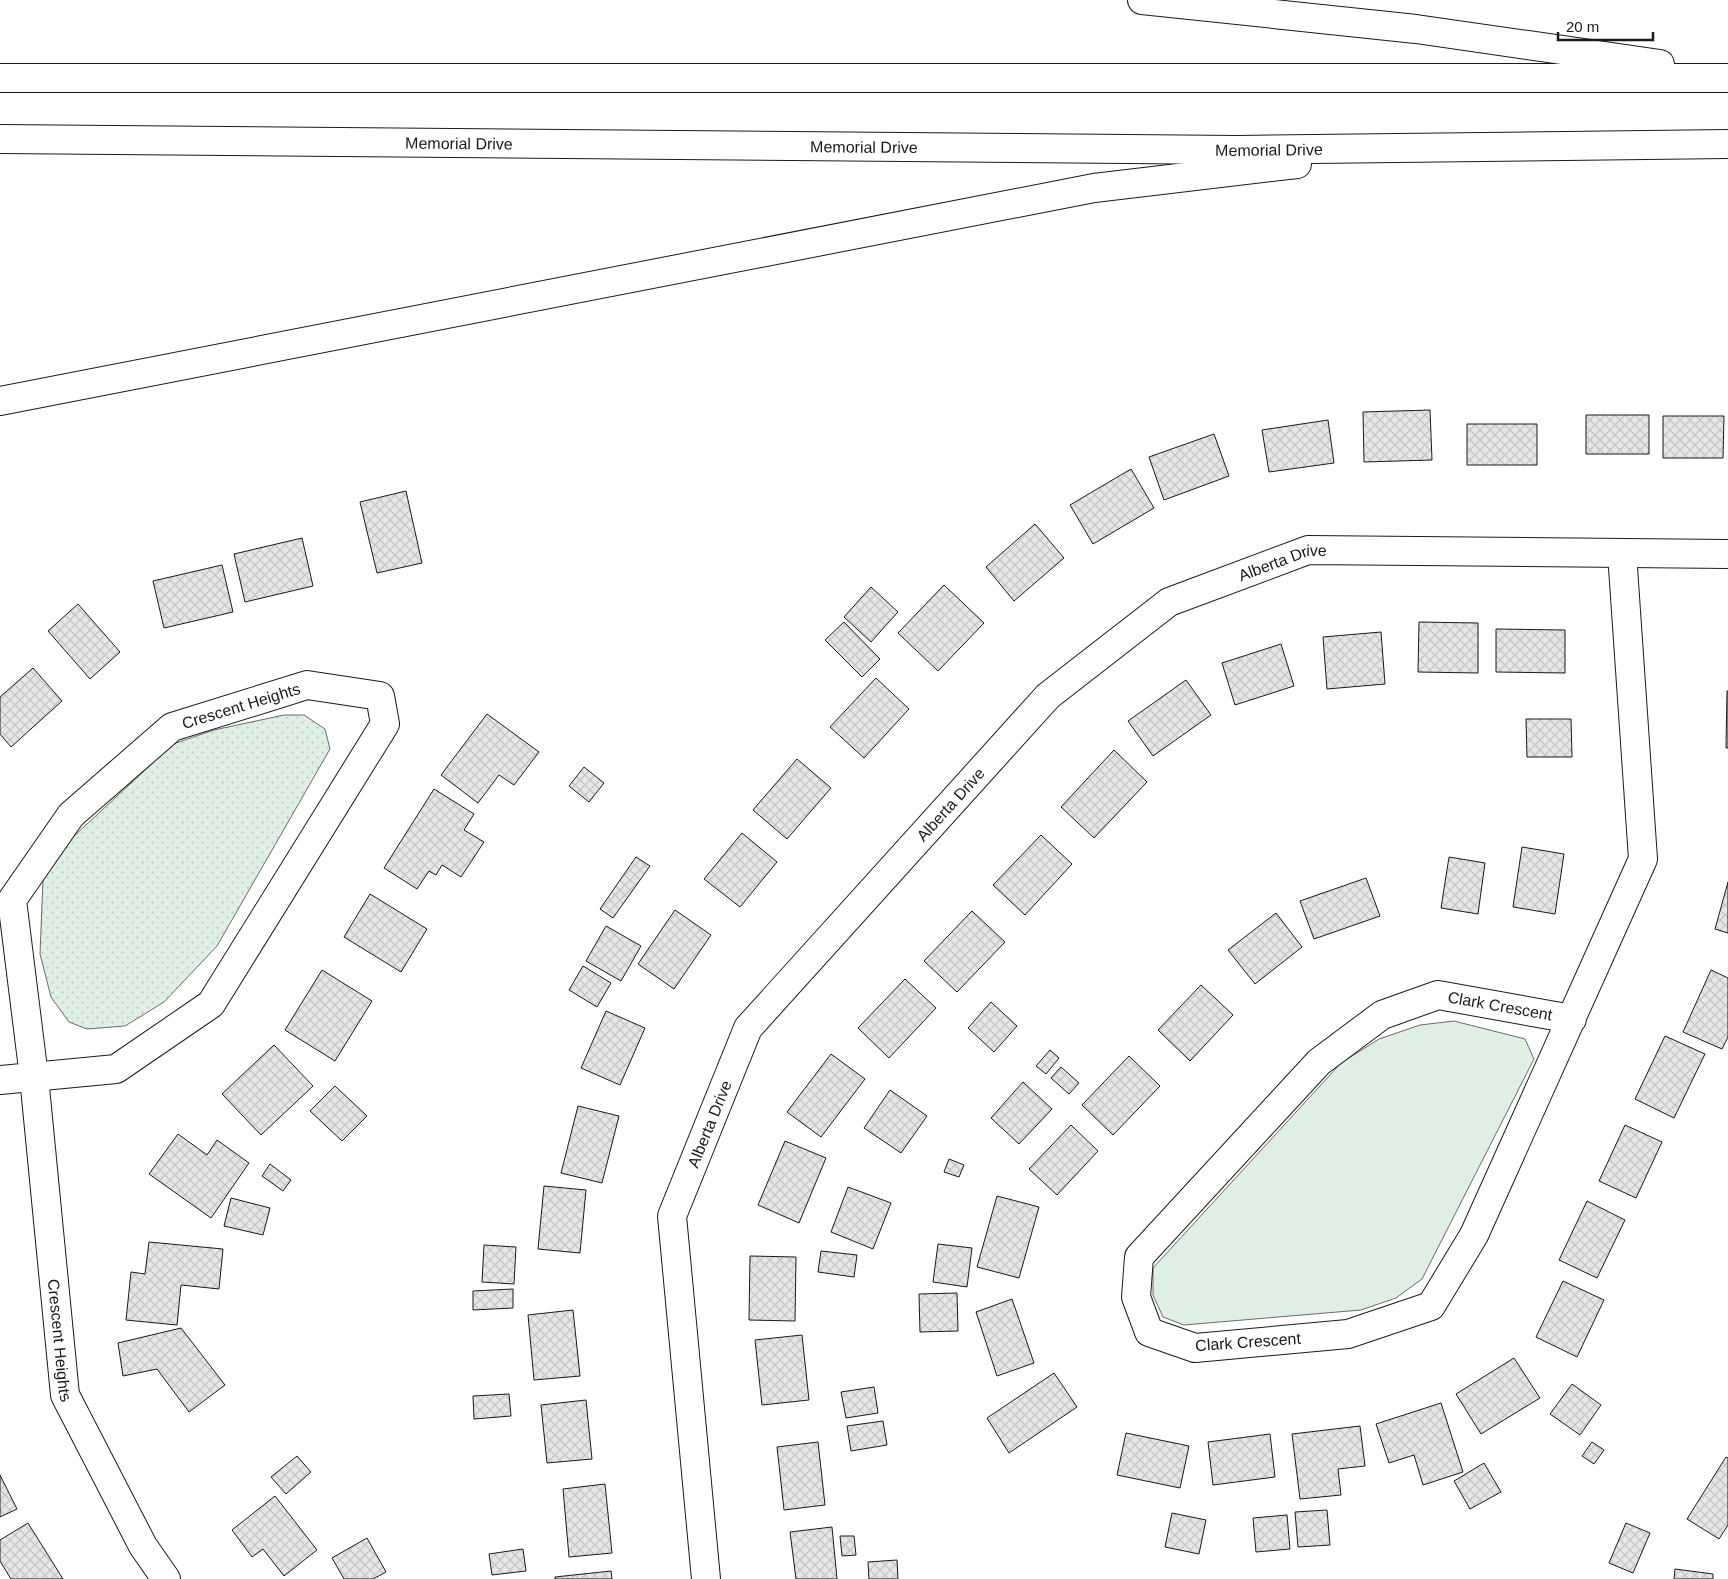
<svg xmlns="http://www.w3.org/2000/svg" width="1728" height="1579" font-family="Arial,sans-serif">
  <defs>
    <pattern id="grass-dots" width="8" height="8" patternUnits="userSpaceOnUse" patternTransform="scale(1.25)"><rect width="8" height="8" fill="#e0efe3"/><path d="M2 2h.1M6 6h.1" fill="none" stroke="#c0ccc2" stroke-width="1.8" stroke-linecap="round"/></pattern>
    <pattern id="building-cross-hatch" width="8" height="8" patternUnits="userSpaceOnUse" patternTransform="scale(1.25)"><rect width="8" height="8" fill="#e6e6e6"/><path d="M0 0l8 8M0 8l8-8" fill="none" stroke="#c5c5c5"/></pattern>
  </defs>
  <rect width="100%" height="100%" fill="#fff"/>
  <path fill="url(#grass-dots)" stroke="#6a6a6a" d="M284,715H304L325,729L330,749L217,946L164,1002L125,1026L87,1029L69,1022L51,997L40,954L43,880L72,838L173,744L214,730Z"/>
  <path fill="#e0efe3" stroke="#6a6a6a" d="M1454,1021L1525,1039L1534,1059L1422,1279L1396,1298L1361,1310L1184,1325L1163,1317L1153,1295V1268L1341,1063L1379,1039L1420,1025Z"/>
  <path fill="url(#building-cross-hatch)" stroke="#1a1a1a" d="M1430,410L1432,460L1364,462L1363,412Z
    M1586,415H1649V454H1586Z
    M1663,416H1724L1723,458H1663Z
    M1328,420L1334,463L1269,472L1262,430Z
    M1467,424H1537V465H1467Z
    M1214,434L1229,476L1164,500L1149,457Z
    M1131,469L1154,508L1093,544L1070,505Z
    M406,491L422,563L377,573L360,502Z
    M1035,524L1064,558L1014,601L986,567Z
    M302,538L313,586L245,602L234,554Z
    M222,565L233,612L164,628L153,581Z
    M944,585L984,623L938,671L898,633Z
    M871,587L898,612L871,642L844,617Z
    M78,604L120,652L90,679L48,631Z
    M844,622L880,659L862,677L825,640Z
    M1419,622L1478,623V673L1418,672Z
    M1496,629L1565,630V673L1496,672Z
    M1381,632L1385,684L1327,689L1323,637Z
    M1281,644L1294,686L1235,705L1222,663Z
    M33,668L62,701L11,747L0,734V697Z
    M876,678L909,709L864,758L830,727Z
    M1186,680L1211,715L1153,756L1128,721Z
    M1727,691H1728V748H1726Z
    M487,714L539,752L514,785L499,775L478,803L441,775Z
    M1526,719H1571L1572,757H1527Z
    M1114,750L1147,782L1094,838L1061,807Z
    M797,759L831,788L787,839L753,810Z
    M584,767L604,783L589,802L569,786Z
    M434,789L474,814L464,830L484,842L461,877L442,865L436,875L429,871L417,889L384,868Z
    M742,833L777,862L740,907L704,879Z
    M1041,835L1072,864L1025,915L993,885Z
    M1522,847L1564,854L1555,914L1513,907Z
    M636,857L650,866L613,918L600,909Z
    M1449,857L1485,863L1478,914L1441,908Z
    M1366,878L1380,916L1314,939L1300,901Z
    M1728,882V933L1715,929Z
    M370,894L427,929L401,972L344,937Z
    M675,910L711,935L674,989L638,964Z
    M972,911L1005,942L957,992L924,961Z
    M1276,913L1302,947L1255,984L1228,950Z
    M606,926L641,946L621,981L586,961Z
    M583,966L611,983L597,1007L569,990Z
    M322,970L372,1001L335,1061L285,1030Z
    M1711,970L1728,978V1037L1722,1049L1683,1032Z
    M905,979L936,1008L889,1058L858,1028Z
    M1201,985L1233,1015L1190,1061L1158,1030Z
    M991,1002L1017,1026L994,1052L968,1028Z
    M606,1011L645,1028L620,1085L581,1068Z
    M1665,1036L1705,1054L1674,1118L1635,1099Z
    M274,1045L313,1086L261,1135L222,1094Z
    M1050,1050L1059,1058L1046,1074L1036,1066Z
    M831,1054L865,1079L821,1137L787,1112Z
    M1129,1056L1160,1086L1113,1135L1082,1105Z
    M1061,1067L1079,1083L1069,1094L1051,1078Z
    M1023,1082L1052,1109L1019,1144L991,1118Z
    M335,1086L367,1116L342,1141L310,1111Z
    M890,1090L927,1116L901,1153L864,1128Z
    M578,1106L619,1116L602,1183L561,1173Z
    M1071,1125L1098,1151L1057,1195L1029,1169Z
    M1625,1125L1662,1142L1636,1198L1599,1181Z
    M178,1134L207,1155L217,1140L249,1163L211,1218L149,1174Z
    M785,1141L826,1158L799,1223L758,1205Z
    M949,1159L964,1165L959,1177L944,1172Z
    M270,1164L291,1180L283,1191L262,1176Z
    M544,1186L586,1190L580,1253L538,1249Z
    M848,1187L891,1203L873,1249L831,1232Z
    M997,1196L1039,1207L1019,1278L977,1267Z
    M231,1198L270,1208L263,1235L224,1226Z
    M1587,1201L1625,1220L1597,1278L1559,1260Z
    M149,1242L223,1249L219,1289L181,1285L177,1325L126,1320L131,1272L145,1274Z
    M938,1244L972,1248L967,1287L933,1282Z
    M484,1245L516,1247L514,1284L482,1282Z
    M821,1251L857,1255L854,1277L818,1272Z
    M750,1256L796,1257L795,1321L749,1320Z
    M1563,1281L1604,1300L1577,1357L1536,1337Z
    M513,1289V1308L473,1310V1291Z
    M957,1293L958,1331L920,1332L919,1294Z
    M1012,1299L1034,1363L997,1376L976,1312Z
    M573,1310L580,1376L534,1380L528,1315Z
    M181,1328L225,1385L189,1412L157,1369L123,1376L118,1343Z
    M802,1335L809,1400L762,1405L755,1340Z
    M1514,1358L1540,1398L1481,1434L1456,1394Z
    M1054,1373L1077,1407L1009,1453L987,1418Z
    M1572,1384L1601,1405L1580,1435L1550,1414Z
    M874,1387L878,1413L846,1418L841,1392Z
    M509,1394L511,1416L474,1419L473,1396Z
    M586,1400L592,1459L547,1463L541,1405Z
    M1441,1403L1463,1472L1423,1485L1414,1455L1389,1463L1376,1424Z
    M883,1421L887,1445L851,1451L847,1426Z
    M1360,1426L1365,1466L1338,1469L1341,1495L1300,1499L1292,1434Z
    M1126,1433L1189,1446L1180,1488L1117,1475Z
    M1270,1434L1275,1477L1213,1485L1208,1442Z
    M818,1442L825,1505L784,1510L777,1447Z
    M1592,1442L1604,1450L1594,1464L1582,1456Z
    M297,1456L311,1472L286,1494L271,1477Z
    M1726,1457L1728,1458V1525L1719,1539L1687,1519Z
    M1484,1463L1501,1492L1470,1509L1454,1481Z
    M0,1475L17,1509L0,1517Z
    M605,1484L612,1553L569,1557L563,1489Z
    M275,1496L317,1550L284,1576L263,1549L252,1557L232,1530Z
    M1327,1510L1330,1545L1298,1547L1295,1512Z
    M1172,1513L1206,1520L1199,1554L1165,1547Z
    M1287,1515L1290,1549L1256,1552L1253,1518Z
    M28,1523L63,1579H11L0,1561V1540Z
    M1626,1523L1650,1533L1633,1573L1609,1563Z
    M832,1527L837,1579H796L790,1532Z
    M840,1536H854L856,1555L842,1556Z
    M367,1538L386,1572L373,1579H344L332,1558Z
    M523,1549L526,1571L492,1575L489,1554Z
    M897,1560L898,1579H869L868,1562Z
    M1675,1569L1713,1574V1579H1674Z
    M611,1571L612,1579H555V1577Z"/>
  <g fill="none" stroke-linecap="round" stroke-linejoin="round">
    <g stroke="#1a1a1a" stroke-width="30">
      <g id="minor">
        <path d="M1572,1019L1438,995L1382,1015L1319,1062L1139,1257L1136,1297L1149,1332L1195,1348L1348,1334L1431,1306L1474,1235L1643,859L1622,553"/>
        <path id="s1" d="M0,1080L116,1069L211,1004L385,724L380,696L307,685L172,727L71,815L12,900L34,1077L65,1395L143,1546L166,1579"/>
        <path id="s2" d="M706,1579L672,1216L748,1028L1048,696L1169,602L1308,550L1728,554"/>
      </g>
    </g>
    <g stroke="#1a1a1a" stroke-width="30">
      <g id="motorway">
        <path d="M1142,0L1416,29L1660,64"/>
        <path d="M0,78H1728"/>
        <path id="s3" d="M0,139L1237,150L1728,144"/>
        <path d="M0,401L1094,188L1297,164"/>
      </g>
    </g>
    <use href="#minor" stroke="#fff" stroke-width="28"/>
    <use href="#motorway" stroke="#fff" stroke-width="28"/>
  </g>
  <g text-anchor="middle" dominant-baseline="central" stroke-width="4" stroke-linejoin="round" paint-order="stroke">
    <g font-size="16" fill="#1a1a1a" stroke="#fff">
      <text stroke="none"><textPath href="#s3" startOffset="459">Memorial Drive</textPath></text>
      <text stroke="none"><textPath href="#s3" startOffset="864">Memorial Drive</textPath></text>
      <text stroke="none"><textPath href="#s3" startOffset="1269">Memorial Drive</textPath></text>
      <text stroke="none"><textPath href="#s2" startOffset="1289">Alberta Drive</textPath></text>
      <text transform="translate(241 706) rotate(-17)">Crescent Heights</text>
      <text stroke="none"><textPath href="#s2" startOffset="869">Alberta Drive</textPath></text>
      <text transform="translate(1500 1006) rotate(10)">Clark Crescent</text>
      <text stroke="none"><textPath href="#s2" startOffset="464">Alberta Drive</textPath></text>
      <text stroke="none"><textPath href="#s1" startOffset="1485">Crescent Heights</textPath></text>
      <text transform="translate(1248 1342) rotate(-4)">Clark Crescent</text>
    </g>
  </g>
  <path d="M1558 32v8h95v-8" fill="none" stroke="#1a1a1a" stroke-width="2.5"/>
  <text x="1566" y="32" font-size="15" fill="#1a1a1a" stroke="#ffffff" stroke-width="4" paint-order="stroke">20 m</text>
</svg>
